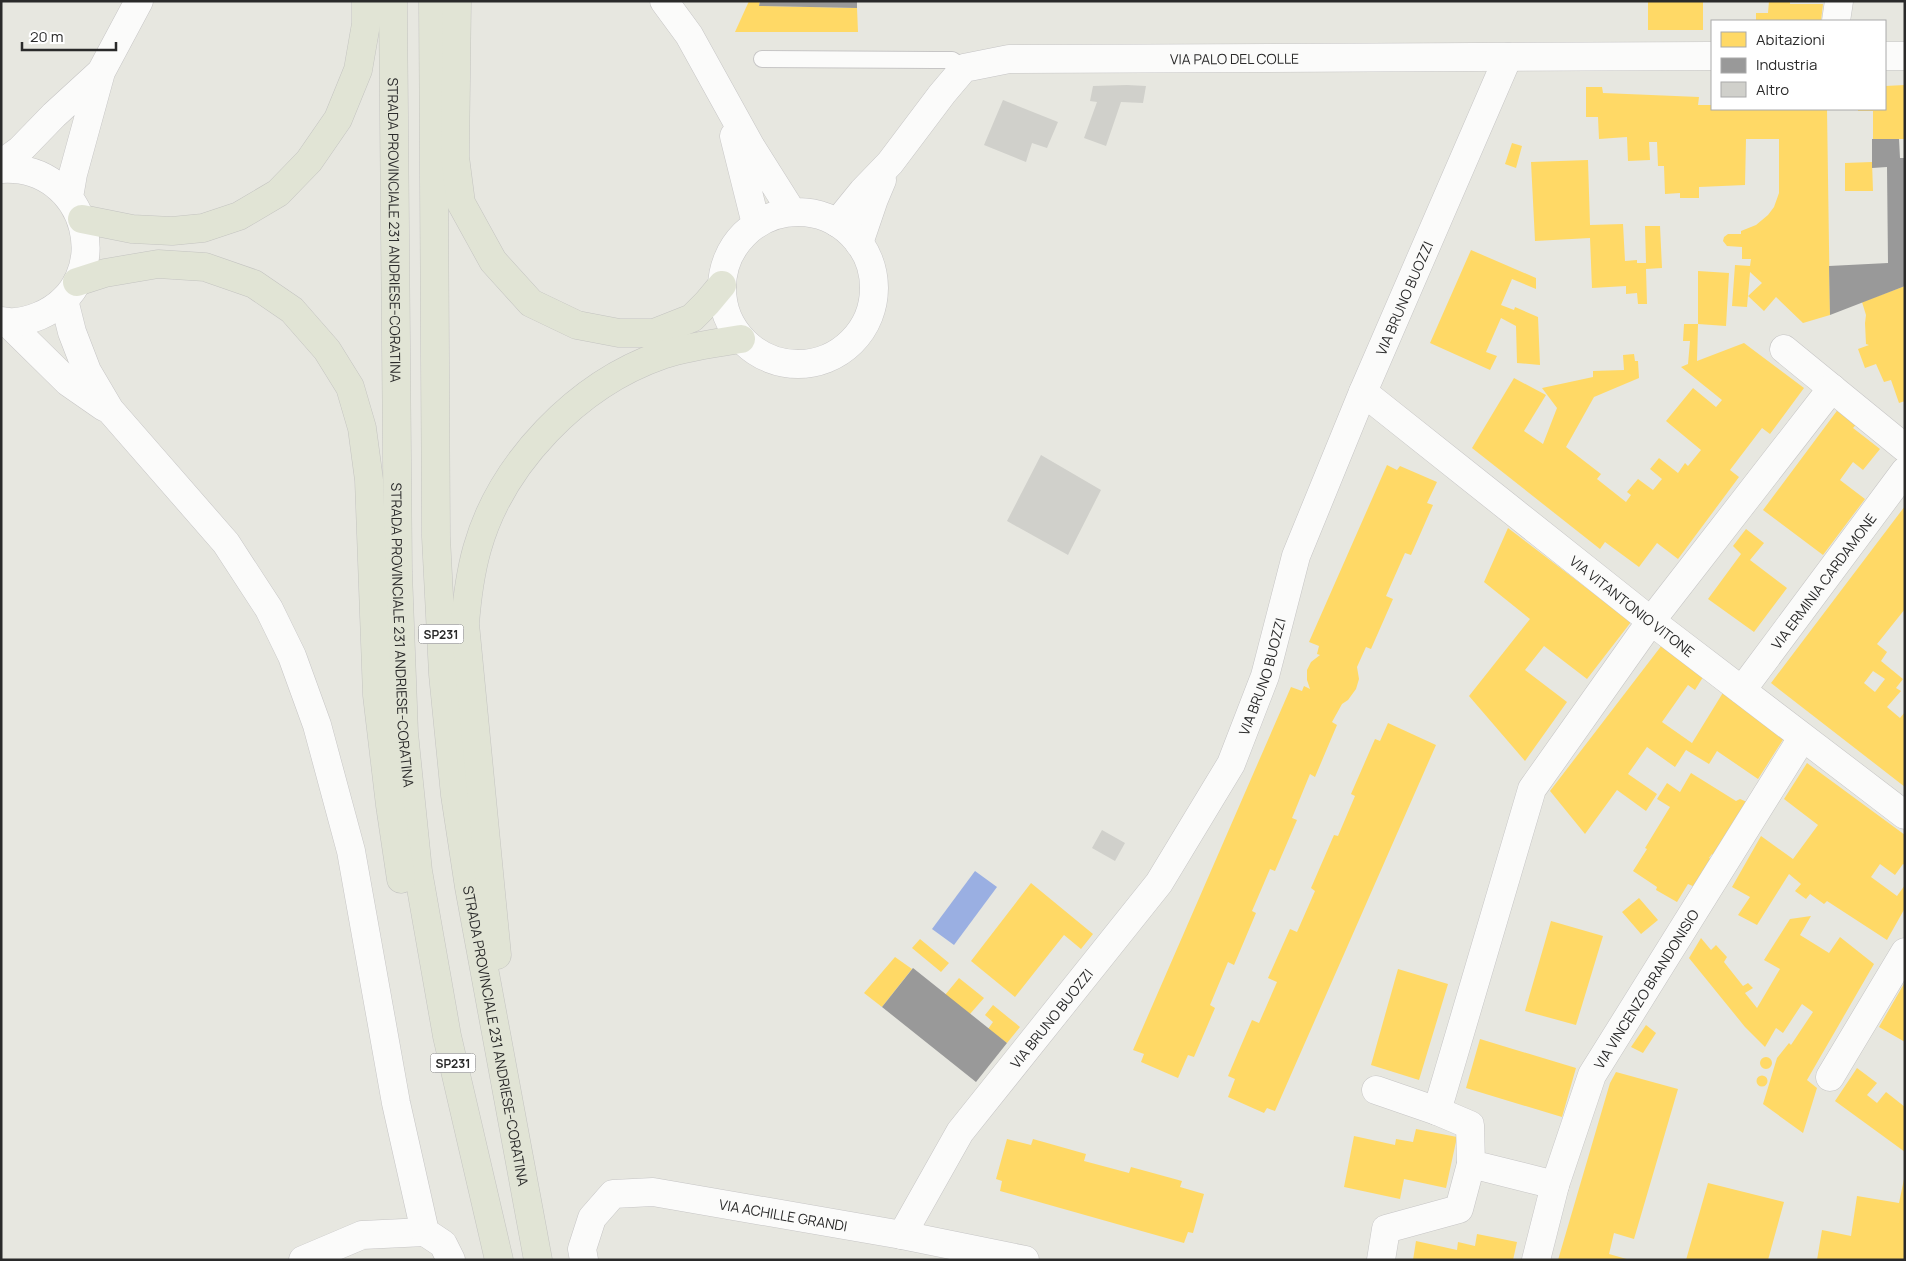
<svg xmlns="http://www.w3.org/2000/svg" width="1906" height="1261" font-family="Manrope,sans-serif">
  <rect width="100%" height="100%" fill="#e7e7e0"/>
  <path fill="#9aafe2" d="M975,871L997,887L954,945L932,929Z"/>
  <path fill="#ffd966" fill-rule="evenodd" d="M749,1H760L759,6L857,8L858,32H735Z
    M1648,1H1703V30H1648Z
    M1769,1H1790V4H1823L1821,21H1756V13H1768Z
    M1905,85V139H1873V111H1858V109H1885V86Z
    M1586,87H1602L1603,93L1699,97L1698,105H1712V109H1827L1830,315L1803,323L1776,297L1764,311L1748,296L1762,283L1750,272L1747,307L1732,306L1735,265L1750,266L1751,259H1742V247L1727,246L1723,241L1724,237L1728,234H1741V231L1756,225L1768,215L1774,207L1779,193V139H1746L1745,185L1699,187V198H1680V193L1665,194L1664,166H1658L1657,142H1649L1650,160L1628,161L1627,137L1599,139L1598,117H1586Z
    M1512,143L1522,146L1516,168L1505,164Z
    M1588,160L1590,225L1623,224L1625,261L1637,260V263H1646L1645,226H1660L1662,268L1646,269L1647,304H1638L1637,293L1626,294V286L1592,288L1590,238L1535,241L1531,162Z
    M1872,162L1873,191H1845V163Z
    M1471,250L1536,278V289L1512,279L1501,305L1514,310L1515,307L1538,317L1540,365L1517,363L1516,326L1501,318L1486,352L1497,356L1490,370L1430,343Z
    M1698,271L1729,273L1726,326L1698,324Z
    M1905,286V401L1899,403L1891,380L1884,382L1876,364L1865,368L1858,349L1869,345L1866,344L1865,323L1866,315L1862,302Z
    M1684,324H1698L1697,361L1744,343L1804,388L1770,434L1762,428L1730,470L1739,477L1678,559L1657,543L1639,567L1605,542L1600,549L1472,448L1514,378L1546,395L1524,431L1543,444L1557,408L1542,388L1593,377V371L1624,370L1623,355L1634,354L1635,361H1638L1639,378L1594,397L1566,447L1601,474L1597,479L1626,502L1631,495L1627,492L1638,479L1653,490L1662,479L1650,469L1659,458L1678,473L1685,463L1688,466L1701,450L1666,421L1693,388L1716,407L1722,400L1681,367L1688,364L1690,341H1683Z
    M1845,400L1864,416L1853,428L1880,449L1863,470L1853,462L1840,480L1865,499L1823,555L1763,510Z
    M1387,465L1397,470L1400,466L1437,482L1427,503L1433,505L1411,555L1405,553L1386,596L1393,599L1371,649L1366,647L1357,667L1359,679L1356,689L1348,700L1342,704L1332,722L1337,725L1315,777L1310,774L1292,818L1297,820L1275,871L1270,869L1252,911L1256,913L1234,965L1228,962L1210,1005L1215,1008L1194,1057L1188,1055L1178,1078L1141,1062L1144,1054L1133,1050L1291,687L1302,691L1304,686L1310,689L1307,680V670L1311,662L1320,655L1317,654L1319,646L1309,642Z
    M1905,506V609L1877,644L1887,652L1881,661L1903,679L1896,688L1901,691L1887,707L1900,718L1905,712V787L1771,683ZM1873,671L1885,679L1875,692L1864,683Z
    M1508,528L1631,622L1587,679L1544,646L1525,670L1567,702L1525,761L1469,696L1530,619L1484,582Z
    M1746,529L1764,543L1750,560L1787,588L1754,632L1708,599L1741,554L1733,546Z
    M1662,645L1705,674L1695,690L1688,685L1662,722L1692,743L1724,691L1784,738L1758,779L1717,751L1709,764L1686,750L1675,767L1647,747L1628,774L1657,794L1646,811L1617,790L1585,834L1550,791Z
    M1388,723L1436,745L1275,1111L1267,1108L1264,1113L1228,1097L1235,1079L1228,1076L1252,1020L1259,1023L1277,982L1268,978L1290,929L1297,932L1315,891L1311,888L1334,835L1338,836L1355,796L1351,794L1375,739L1380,741Z
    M1807,763L1905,835V865L1903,864L1895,875L1880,864L1871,877L1897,896L1905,885V908L1887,940L1827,901L1824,904L1810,894L1806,899L1795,891L1801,884L1789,874L1757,925L1738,915L1750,897L1732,887L1761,836L1793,859L1818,825L1784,799Z
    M1691,773L1736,801L1740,799L1747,802L1716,857L1712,854L1709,858L1713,860L1695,887L1688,884L1677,902L1656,890L1657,887L1633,871L1647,849L1645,848L1670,807L1657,799L1667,783L1680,792Z
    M1031,883L1093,934L1081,949L1064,935L1015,997L971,961Z
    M1639,898L1658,920L1641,934L1622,912Z
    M1811,916L1800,935L1829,953L1840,937L1874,964L1807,1080L1817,1088L1803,1133L1763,1104L1777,1058L1789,1043L1791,1045L1813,1012L1802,1004L1783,1033L1776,1028L1765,1047L1745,1027L1689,958L1701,938L1711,950L1716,945L1727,957L1724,962L1743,986L1748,983L1753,988L1745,993L1757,1008L1780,969L1764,960L1790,919Z
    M1551,921L1603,936L1576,1025L1525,1011Z
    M920,939L949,963L941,972L912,948Z
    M895,957L912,969L882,1007L864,993Z
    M1398,969L1448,984L1419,1080L1371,1065Z
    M959,978L984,998L970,1014L945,995Z
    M1905,982V1042L1879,1027Z
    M993,1005L1020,1027L1007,1043L988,1029L993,1022L985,1015Z
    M1646,1025L1656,1033L1643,1053L1631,1047Z
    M1480,1039L1576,1068L1562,1117L1466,1088Z
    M1760 1063a6 6 0 1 1 12 0a6 6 0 1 1-12 0Z
    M1857,1068L1877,1083L1867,1095L1877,1103L1886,1092L1905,1107V1152L1835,1101Z
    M1616,1072L1678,1089L1634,1239L1614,1233L1609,1254L1630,1260H1558L1610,1083Z
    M1756.5 1081a5.5 5.5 0 1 1 11 0a5.5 5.5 0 1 1-11 0Z
    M1416,1129L1457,1137L1446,1188L1404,1179L1400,1199L1344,1187L1354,1136L1395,1145L1396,1139L1413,1142Z
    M1007,1139L1031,1145L1033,1139L1086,1154L1084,1161L1129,1173L1131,1167L1182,1181L1180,1187L1204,1194L1193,1233L1188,1232L1184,1243L1000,1191L1002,1181L996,1179Z
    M1904,1179L1905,1260H1817L1822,1230L1851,1236L1857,1196L1899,1203Z
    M1708,1183L1784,1202L1768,1260H1686Z
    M1477,1234L1517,1242L1513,1260H1413L1416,1241L1457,1250L1458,1242L1475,1246Z"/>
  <path fill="#999" d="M760,1H857V8L759,6Z
    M1872,139H1899L1900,158H1905V286L1830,315L1829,266L1888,263L1887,167L1872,168Z
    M913,968L1007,1043L976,1082L882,1007Z"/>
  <path fill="#d0d0cb" d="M1127,85L1146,86L1143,103L1121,102L1106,146L1084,138L1097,102L1090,101L1093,86Z
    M1003,100L1058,122L1047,148L1032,143L1026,162L984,145Z
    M1041,455L1101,490L1068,555L1007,521Z
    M1102,830L1125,843L1115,861L1092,848Z"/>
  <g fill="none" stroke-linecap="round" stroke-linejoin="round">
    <g stroke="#c6c5c5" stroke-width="18">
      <path id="service" d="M762,59L935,60H952L964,68"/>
    </g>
    <g stroke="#c6c5c5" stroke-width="29">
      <g id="minor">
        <path d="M1836,21L1839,1"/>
        <path d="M1784,349L1905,448"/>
        <path id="s1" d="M1363,392L1651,621L1905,815"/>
        <path id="s2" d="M1742,690L1905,471"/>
        <path d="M1830,1077L1905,952"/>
        <path d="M1376,1090L1437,1111L1470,1125L1471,1164L1555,1185"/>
        <path d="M1437,1111L1532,789L1651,621L1832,388"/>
        <path id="s3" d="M902,1235L960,1132L1159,883L1231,764L1265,676L1296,556L1363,392L1508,57"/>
        <path d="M303,1260L362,1235L425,1232"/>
        <path id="s4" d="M584,1260L582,1249L592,1218L613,1194L653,1192L902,1235L1025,1260"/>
        <path d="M1381,1260L1386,1229L1459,1209L1471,1164"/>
        <path id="s5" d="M1536,1260L1555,1185L1592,1075L1802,738"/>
      </g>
    </g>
    <g stroke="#c6c5c5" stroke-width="29">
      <g id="tertiary">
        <path d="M1885,56H1905"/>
        <path id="s6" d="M837,223L863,191L890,163L942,94L964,68L1009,59L1712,56"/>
        <path d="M859,243L874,199L882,180"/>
        <path d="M64,300L72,332L87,371L110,410L226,543L269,609L292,656L317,725L351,851L396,1103L425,1232L443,1244L451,1260"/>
        <path d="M8,323L68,382L104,407"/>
      </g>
    </g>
    <g stroke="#c6c5c5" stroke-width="29">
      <path id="secondary" d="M664,1L689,35L751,147L792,212
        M734,136L756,224
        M1,164L20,150L54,115L101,72
        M1,169C89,163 119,282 39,316C27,321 14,324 1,321
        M69,197L73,174L101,72L139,1
        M722 288a76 76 0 1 1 152 0a76 76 0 1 1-152 0Z"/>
    </g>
    <g stroke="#c4c4c1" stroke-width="29">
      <g id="primary">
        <path id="s7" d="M393,1L398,572L404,733L418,871L447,1036L499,1260"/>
        <path id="s8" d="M433,1L436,537L443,674L455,795L469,887L538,1260"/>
        <path d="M457,1L455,157L461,203L493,261L531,303L577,325L619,333H654L692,318L707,303L722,285"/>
        <path d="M82,219L132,229L172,231L203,228L239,216L278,193L309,161L338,119L358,70L366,24V1"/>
        <path d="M77,282L105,273L158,264L205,267L254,284L292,310L327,350L350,387L362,428L369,480L377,695L390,805L401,879"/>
        <path d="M497,955L465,624C467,598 470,574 477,549C501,463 578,384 662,355C687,347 715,343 741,339"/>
      </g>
    </g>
    <use href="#service" stroke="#fbfbfa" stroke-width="16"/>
    <use href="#minor" stroke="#fbfbfa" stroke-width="28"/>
    <use href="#tertiary" stroke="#fbfbfa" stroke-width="28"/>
    <use href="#secondary" stroke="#fbfbfa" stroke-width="28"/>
    <use href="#primary" stroke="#e1e4d5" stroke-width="28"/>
  </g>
  <g text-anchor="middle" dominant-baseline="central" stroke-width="5" stroke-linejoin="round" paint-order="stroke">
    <g fill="#fff" stroke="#6a6a6a" stroke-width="1">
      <rect x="418.5" y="624.5" width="45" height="19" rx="4"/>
      <rect x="430.5" y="1053.5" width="45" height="19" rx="4"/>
    </g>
    <g font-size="12" font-weight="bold" fill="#2a2a2a">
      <text x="441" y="634">SP231</text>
      <text x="453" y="1063">SP231</text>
    </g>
    <g font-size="14" fill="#2a2a2a" stroke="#fff">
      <text stroke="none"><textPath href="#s6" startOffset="472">VIA PALO DEL COLLE</textPath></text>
      <text stroke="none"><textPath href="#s7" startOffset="229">STRADA PROVINCIALE 231 ANDRIESE-CORATINA</textPath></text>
      <text stroke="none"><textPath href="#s3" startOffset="1074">VIA BRUNO BUOZZI</textPath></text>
      <text stroke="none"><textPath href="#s2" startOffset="136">VIA ERMINIA CARDAMONE</textPath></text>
      <text stroke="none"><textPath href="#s1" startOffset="344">VIA VITANTONIO VITONE</textPath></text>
      <text stroke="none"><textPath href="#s7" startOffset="634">STRADA PROVINCIALE 231 ANDRIESE-CORATINA</textPath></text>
      <text stroke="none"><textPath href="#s3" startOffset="669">VIA BRUNO BUOZZI</textPath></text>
      <text stroke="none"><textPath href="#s5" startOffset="295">VIA VINCENZO BRANDONISIO</textPath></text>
      <text stroke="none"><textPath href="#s3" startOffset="264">VIA BRUNO BUOZZI</textPath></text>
      <text stroke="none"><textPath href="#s8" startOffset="1039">STRADA PROVINCIALE 231 ANDRIESE-CORATINA</textPath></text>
      <text stroke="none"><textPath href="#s4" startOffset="248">VIA ACHILLE GRANDI</textPath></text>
    </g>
  </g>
  <rect width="1906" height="1261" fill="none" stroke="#2a2a2a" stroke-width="5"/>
  <rect x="1711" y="20" width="175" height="90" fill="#ffffff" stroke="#aaaaaa"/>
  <rect x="1721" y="32" width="25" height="15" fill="#ffd966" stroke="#aaaaaa"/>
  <text x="1756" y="45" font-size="15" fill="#2a2a2a">Abitazioni</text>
  <rect x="1721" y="58" width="25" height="15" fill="#999999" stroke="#aaaaaa"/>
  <text x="1756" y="70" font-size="15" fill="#2a2a2a">Industria</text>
  <rect x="1721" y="82" width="25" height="15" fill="#d0d0cb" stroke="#aaaaaa"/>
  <text x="1756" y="95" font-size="15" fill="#2a2a2a">Altro</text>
  <path d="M22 42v8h94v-8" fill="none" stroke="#2a2a2a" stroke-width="2.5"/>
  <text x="30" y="42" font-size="15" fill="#2a2a2a" stroke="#ffffff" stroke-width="4" paint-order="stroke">20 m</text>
</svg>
